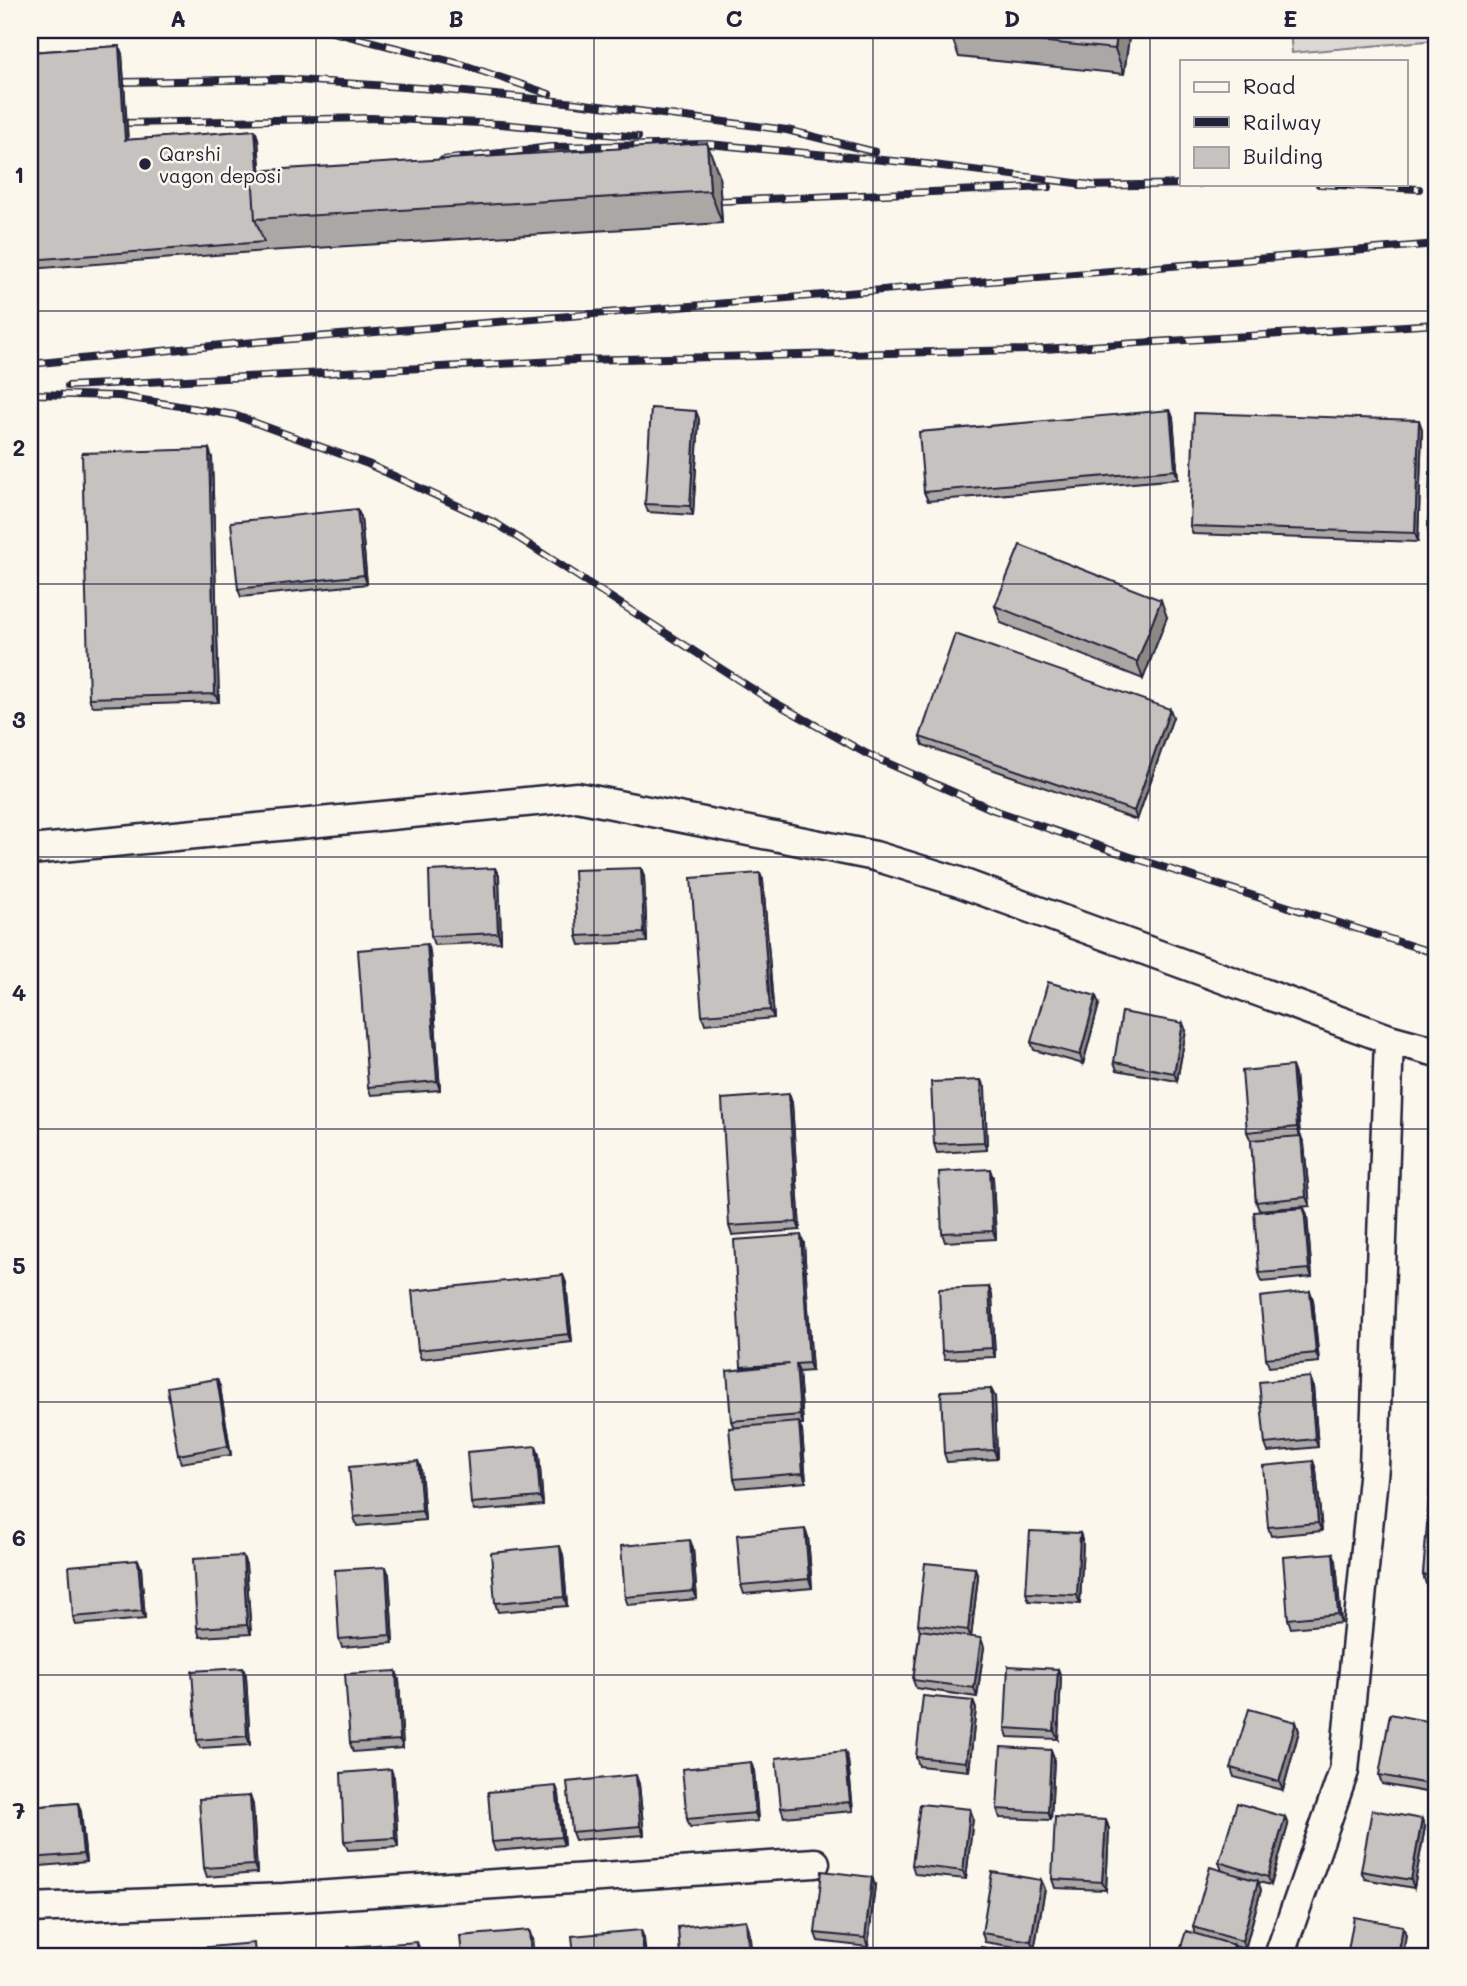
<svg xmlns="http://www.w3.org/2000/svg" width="1467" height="1986" font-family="Mali,sans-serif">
  <rect width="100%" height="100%" fill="#fbf7ec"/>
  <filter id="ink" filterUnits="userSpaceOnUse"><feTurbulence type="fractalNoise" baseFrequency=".0143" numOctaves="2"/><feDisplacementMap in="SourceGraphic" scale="14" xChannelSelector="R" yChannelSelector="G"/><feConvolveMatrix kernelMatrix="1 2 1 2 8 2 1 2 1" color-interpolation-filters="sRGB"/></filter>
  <g filter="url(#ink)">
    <path fill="#dbd8d3" stroke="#7e7d87" stroke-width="2" d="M1290,30H1437V40L1292,53Z"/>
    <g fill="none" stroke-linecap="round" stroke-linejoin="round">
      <g stroke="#22223b" stroke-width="33">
        <path id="minor" d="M30,850L577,797L875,856L956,881L1389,1039L1437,1052
          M30,1908L284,1898L815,1863
          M1279,1956L1344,1771L1374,1467L1389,1039"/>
      </g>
      <use href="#minor" stroke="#fbf7ec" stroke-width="28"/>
      <g stroke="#22223b" stroke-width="8">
        <path id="rail" d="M325,30L464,65L549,94
          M124,82L281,79L435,89L576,103L787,130L875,152
          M126,123L371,118L501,124L638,137
          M443,160L550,147L708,144L926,164L1091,185
          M1319,184L1419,189
          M1080,186L1199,184
          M720,201L1049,187
          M30,364L232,344L1437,244
          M68,386L576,360L1028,350L1437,324
          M30,394L119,396L234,415L368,464L497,524L765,697L867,754L994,810L1128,856L1437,954"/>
      </g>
      <use href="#rail" stroke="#fbf7ec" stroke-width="5" stroke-dasharray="16" stroke-linecap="butt"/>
    </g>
    <path fill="#aaa7a5" stroke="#22223b" stroke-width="2" d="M951,30H1130L1124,74L959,57L950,32Z
      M119,46L122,54L128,140L255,130L258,139L260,170L719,175L722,223L267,251L30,269V52Z
      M1170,410L1173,418L1178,479L928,501L924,492Z
      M1437,417V538H1431L1428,529Z
      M699,419L693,515L648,512L645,504Z
      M1422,429L1418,542L1193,534L1190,526Z
      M209,449L212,458L219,702L92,706L89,698Z
      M361,517L367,584L241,597L238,589Z
      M995,606L1167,617L1143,679L1001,623Z
      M1173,717L1137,820L923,745L920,737Z
      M641,868L644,876L647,942L580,945L577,936Z
      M499,876L501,942L434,945L431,936Z
      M763,881L774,1018L705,1024L702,1015Z
      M430,953L440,1090L371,1095L368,1087Z
      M1099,1004L1083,1064L1034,1050L1031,1042Z
      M1186,1031L1177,1081L1117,1070L1114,1062Z
      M1295,1074L1300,1136L1304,1144L1310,1206L1259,1210L1256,1202L1251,1141L1247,1132Z
      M985,1088L987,1150L937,1153L934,1144Z
      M789,1094L792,1103L800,1230L732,1235L729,1226Z
      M993,1178L996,1239L945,1242L942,1233Z
      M1304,1208L1307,1216L1312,1277L1262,1282L1259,1273Z
      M804,1244L812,1371L799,1372L803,1424H799L802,1431L806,1482L737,1488L734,1479V1428L731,1421L742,1369L741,1367Z
      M563,1275L566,1283L572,1342L421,1359L418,1350Z
      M989,1287L992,1295L995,1357L945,1359L942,1351Z
      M1310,1291L1313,1300L1319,1362L1269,1367L1266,1358Z
      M1310,1377L1313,1386L1318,1447L1268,1452L1265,1444Z
      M220,1387L231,1455L181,1463L178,1455Z
      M991,1389L995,1397L997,1459L947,1462L944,1453Z
      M1437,1446V1584H1426L1423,1575Z
      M539,1455L543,1505L474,1511L471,1503Z
      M418,1461L421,1469L425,1520L357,1526L354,1517Z
      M1313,1461L1316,1470L1322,1531L1271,1536L1268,1527Z
      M1080,1533L1083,1542L1080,1604L1029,1601L1026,1593Z
      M808,1537L812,1588L744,1594L741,1585Z
      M693,1548L697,1599L628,1605L625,1597Z
      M1333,1553L1336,1561L1341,1623L1291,1628L1288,1619Z
      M563,1555L567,1606L498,1612L495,1603Z
      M138,1560L141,1568L145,1619L76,1625L73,1617Z
      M246,1565L251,1634L200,1637L197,1628Z
      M975,1568L978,1577L971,1637L984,1647L977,1697L916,1688L913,1680L920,1631L918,1624Z
      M389,1575L393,1643L342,1647L339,1639Z
      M1058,1669L1061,1677L1058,1739L1008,1737L1005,1728Z
      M396,1671L399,1680L403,1748L353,1752L350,1743Z
      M246,1676L250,1745L200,1748L197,1740Z
      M973,1701L976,1709L969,1771L919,1766L916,1757Z
      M1296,1722L1299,1731L1283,1790L1234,1777L1231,1768Z
      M1437,1723V1762L1431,1793L1382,1784L1379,1775Z
      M1051,1750L1054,1758L1051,1820L1000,1818L997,1809Z
      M845,1751L848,1760L853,1811L784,1817L781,1808Z
      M754,1771L758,1821L690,1827L687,1819Z
      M394,1778L398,1847L348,1850L344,1841Z
      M639,1784L644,1835L575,1840L572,1832Z
      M559,1794L564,1845L495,1851L492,1842Z
      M250,1796L253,1805L257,1873L207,1877L204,1868Z
      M78,1803L81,1812L86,1862L30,1867V1807Z
      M970,1809L973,1818L966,1879L915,1874L912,1865Z
      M1106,1820L1109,1829L1106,1890L1055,1888L1052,1879Z
      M1288,1825L1271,1885L1258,1882L1261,1890L1245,1949L1234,1946L1237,1953L1195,1934L1193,1927L1222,1871L1219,1862Z
      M1425,1827L1414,1888L1365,1879L1361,1871Z
      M1041,1880L1045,1889L1034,1950L985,1942L982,1933Z
      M875,1885L868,1947L818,1941L815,1933Z"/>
    <path fill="#8b8886" stroke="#22223b" stroke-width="2" d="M1118,30H1130L1124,74L1115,49Z
      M119,46L122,54L128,148L125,140Z
      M255,130L258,139L264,218L262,219Z
      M707,143L719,175L722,223L710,191Z
      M1170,410L1173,418L1178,479L1175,470Z
      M696,411L699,419L693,515L690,506Z
      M1419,420L1422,429L1418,542L1415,533Z
      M209,449L212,458L219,702L215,694Z
      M357,509L361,517L367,584L364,575Z
      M1161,600L1167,617L1143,679L1137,662Z
      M1170,709L1173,717L1137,820L1134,811Z
      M495,868L499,876L501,942L498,933Z
      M641,868L644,876L647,942L644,933Z
      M760,873L763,881L774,1018L770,1010Z
      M427,944L430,953L440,1090L437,1081Z
      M1096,996L1099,1004L1083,1064L1080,1055Z
      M1183,1023L1186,1031L1177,1081L1174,1073Z
      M1292,1066L1295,1074L1300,1136L1297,1127Z
      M981,1080L985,1088L987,1150L984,1142Z
      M789,1094L792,1103L800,1230L797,1222Z
      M1301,1136L1304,1144L1310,1206L1306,1197Z
      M990,1169L993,1178L996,1239L993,1231Z
      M1304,1208L1307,1216L1312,1277L1309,1269Z
      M801,1235L804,1244L812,1371L809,1363Z
      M563,1275L566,1283L572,1342L569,1334Z
      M989,1287L992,1295L995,1357L992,1348Z
      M1310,1291L1313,1300L1319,1362L1316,1353Z
      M796,1364L799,1372L803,1424L800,1415Z
      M1310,1377L1313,1386L1318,1447L1315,1439Z
      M217,1379L220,1387L231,1455L228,1446Z
      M991,1389L995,1397L997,1459L994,1450Z
      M799,1422L802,1431L806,1482L803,1473Z
      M536,1446L539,1455L543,1505L540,1497Z
      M418,1461L421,1469L425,1520L422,1511Z
      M1313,1461L1316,1470L1322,1531L1318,1523Z
      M805,1529L808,1537L812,1588L809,1579Z
      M1080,1533L1083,1542L1080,1604L1077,1595Z
      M690,1540L693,1548L697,1599L694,1591Z
      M560,1546L563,1555L567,1606L564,1597Z
      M1333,1553L1336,1561L1341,1623L1338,1614Z
      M243,1556L246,1565L251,1634L247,1625Z
      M138,1560L141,1568L145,1619L142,1611Z
      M386,1567L389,1575L393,1643L390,1635Z
      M975,1568L978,1577L971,1638L968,1630Z
      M981,1638L984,1647L977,1697L974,1688Z
      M243,1668L246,1676L250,1745L247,1736Z
      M1058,1669L1061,1677L1058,1739L1054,1731Z
      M396,1671L399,1680L403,1748L400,1740Z
      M973,1701L976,1709L969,1771L966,1762Z
      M1296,1722L1299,1731L1283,1790L1279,1782Z
      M1437,1737V1762L1431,1793L1428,1784Z
      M1051,1750L1054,1758L1051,1820L1048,1812Z
      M845,1751L848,1760L853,1811L850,1802Z
      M751,1762L754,1771L758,1821L755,1813Z
      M391,1769L394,1778L398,1847L395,1838Z
      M636,1775L639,1784L644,1835L640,1826Z
      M556,1786L559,1794L564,1845L561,1837Z
      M250,1796L253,1805L257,1873L254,1865Z
      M78,1803L81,1812L86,1862L83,1854Z
      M970,1809L973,1818L966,1879L963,1871Z
      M1285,1817L1288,1825L1271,1885L1268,1877Z
      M1422,1819L1425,1827L1414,1888L1411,1880Z
      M1106,1820L1109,1829L1106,1890L1102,1882Z
      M872,1877L875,1885L868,1947L865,1938Z
      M1041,1880L1045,1889L1034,1950L1031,1941Z
      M1258,1881L1261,1890L1245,1949L1242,1941Z
      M746,1920L749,1929L752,1956H749Z
      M1403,1926L1406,1935L1403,1956H1398Z
      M529,1930L532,1938L534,1956H531Z
      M641,1930L644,1938L646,1956H644Z
      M417,1942L420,1950L421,1956H418Z
      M1234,1945L1237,1953L1236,1956H1231Z"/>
    <path fill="#c6c2c0" stroke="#22223b" stroke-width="2" d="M951,30H1118L1115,49L950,32Z
      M119,46L125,140L255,130L258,170L252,171L255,219L264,242L30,260V52Z
      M707,143L710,191L255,219L252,171Z
      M651,408L696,411L690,506L645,504Z
      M1170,410L1175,470L924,492L919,432Z
      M1194,413L1419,420L1415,533L1190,526Z
      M1432,417H1437V529H1428Z
      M209,449L215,694L89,698L82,453Z
      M357,509L364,575L238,589L231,522Z
      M1020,545L1161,600L1137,662L995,606Z
      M955,634L1170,709L1134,811L920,737Z
      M495,868L498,933L431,936L429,871Z
      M641,868L644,933L577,936L574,870Z
      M760,873L770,1010L702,1015L691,878Z
      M1437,899V916L1434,915Z
      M427,944L437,1081L368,1087L358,950Z
      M1048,982L1096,996L1080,1055L1031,1042Z
      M1122,1012L1183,1023L1174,1073L1114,1062Z
      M1292,1066L1297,1127L1247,1132L1242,1071Z
      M981,1080L984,1142L934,1144L931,1082Z
      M789,1094L797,1222L729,1226L722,1099Z
      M1301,1136L1306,1197L1256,1202L1251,1140Z
      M990,1169L993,1231L942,1233L939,1172Z
      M1304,1208L1309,1269L1259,1273L1254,1212Z
      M801,1235L809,1363L796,1364L800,1415L731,1421L727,1371L790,1364L741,1367L734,1240Z
      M563,1275L569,1334L418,1350L412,1291Z
      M989,1287L992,1348L942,1351L939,1289Z
      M1310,1291L1316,1353L1266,1358L1260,1297Z
      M1310,1377L1315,1439L1265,1444L1259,1382Z
      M217,1379L228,1446L178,1455L167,1387Z
      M991,1389L994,1450L944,1453L941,1391Z
      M799,1422L803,1473L734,1479L729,1428Z
      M536,1446L540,1497L471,1503L467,1452Z
      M1433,1446H1437V1576L1423,1575Z
      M418,1461L422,1511L354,1517L349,1467Z
      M1313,1461L1318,1523L1268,1527L1263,1466Z
      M805,1529L809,1579L741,1585L737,1535Z
      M1030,1531L1080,1533L1077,1595L1026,1593Z
      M690,1540L694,1591L625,1597L621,1546Z
      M560,1546L564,1597L495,1603L491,1553Z
      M1333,1553L1338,1614L1288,1619L1283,1557Z
      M243,1556L247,1625L197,1628L193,1559Z
      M138,1560L142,1611L73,1617L69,1566Z
      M925,1563L975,1568L968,1630L918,1624Z
      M386,1567L390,1635L339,1639L335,1570Z
      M920,1630L981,1638L974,1688L913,1680Z
      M1008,1666L1058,1669L1054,1731L1005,1728Z
      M243,1668L247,1736L197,1740L192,1671Z
      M396,1671L400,1740L350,1743L345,1674Z
      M923,1696L973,1701L966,1762L916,1757Z
      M1249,1709L1296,1722L1279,1782L1231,1768Z
      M1390,1714L1437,1723V1737L1428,1784L1379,1775Z
      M1001,1747L1051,1750L1048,1812L997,1809Z
      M845,1751L850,1802L781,1808L776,1758Z
      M751,1762L755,1813L687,1819L682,1769Z
      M391,1769L395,1838L344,1841L341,1773Z
      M636,1775L640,1826L572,1832L567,1782Z
      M556,1786L561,1837L492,1842L488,1792Z
      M250,1796L254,1865L204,1868L199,1799Z
      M78,1803L83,1854L30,1858V1807Z
      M1237,1803L1285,1817L1268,1877L1219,1862Z
      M920,1804L970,1809L963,1871L912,1865Z
      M1372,1810L1422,1819L1411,1880L1361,1871Z
      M1055,1817L1106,1820L1102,1882L1052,1879Z
      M1210,1867L1258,1881L1242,1941L1193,1927Z
      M822,1871L872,1877L865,1938L815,1933Z
      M992,1872L1041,1880L1031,1941L982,1933Z
      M1354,1917L1403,1926L1398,1956H1347Z
      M746,1920L749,1956H680L678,1927Z
      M529,1930L531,1956H462L460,1936Z
      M641,1930L644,1956H574L572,1936Z
      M1186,1931L1234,1945L1231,1956H1178Z
      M417,1942L418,1956H349L348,1947Z
      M254,1943L255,1956H186V1949Z
      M981,1947L1031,1955L1030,1956H980Z
      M162,1951V1956H99Z
      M861,1953L892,1956H861Z"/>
  </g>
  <path fill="none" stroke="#22223b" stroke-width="2" stroke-opacity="0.55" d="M316,30V1956M594,30V1956M873,30V1956M1150,30V1956M30,311H1437M30,584H1437M30,857H1437M30,1129H1437M30,1402H1437M30,1675H1437"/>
  <circle fill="#22223b" stroke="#fbf7ec" stroke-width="2.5" cx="145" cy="164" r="7"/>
  <g text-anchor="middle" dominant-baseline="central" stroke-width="5" stroke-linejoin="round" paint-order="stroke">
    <g font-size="19" fill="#22223b" stroke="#fbf7ec" text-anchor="start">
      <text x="159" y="153">Qarshi<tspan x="159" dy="22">vagon deposi</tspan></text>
    </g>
  </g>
  <rect width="1467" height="1986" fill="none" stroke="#fbf7ec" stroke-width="77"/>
  <rect x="1180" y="60" width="228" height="126" fill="#fbf7ec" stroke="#a4a2a5" stroke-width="2"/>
  <rect x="1194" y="82" width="35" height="10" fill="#fbf7ec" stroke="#a4a2a5" stroke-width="2"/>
  <text x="1243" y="94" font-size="21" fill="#22223b">Road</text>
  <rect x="1194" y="117" width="35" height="10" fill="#22223b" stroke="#a4a2a5" stroke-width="2"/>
  <text x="1243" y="130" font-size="21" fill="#22223b">Railway</text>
  <rect x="1194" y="147" width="35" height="21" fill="#c6c2c0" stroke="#a4a2a5" stroke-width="2"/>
  <text x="1243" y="164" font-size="21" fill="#22223b">Building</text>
  <rect x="38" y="38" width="1390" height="1910" fill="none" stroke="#22223b" stroke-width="2.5"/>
  <g font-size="23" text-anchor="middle" font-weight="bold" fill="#22223b">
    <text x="178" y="27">A</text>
    <text x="456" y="27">B</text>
    <text x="734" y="27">C</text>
    <text x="1012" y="27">D</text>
    <text x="1290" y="27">E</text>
    <text x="19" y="183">1</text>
    <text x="19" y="456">2</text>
    <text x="19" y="728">3</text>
    <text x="19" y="1001">4</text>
    <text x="19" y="1274">5</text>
    <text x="19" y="1546">6</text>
    <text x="19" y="1819">7</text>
  </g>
</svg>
